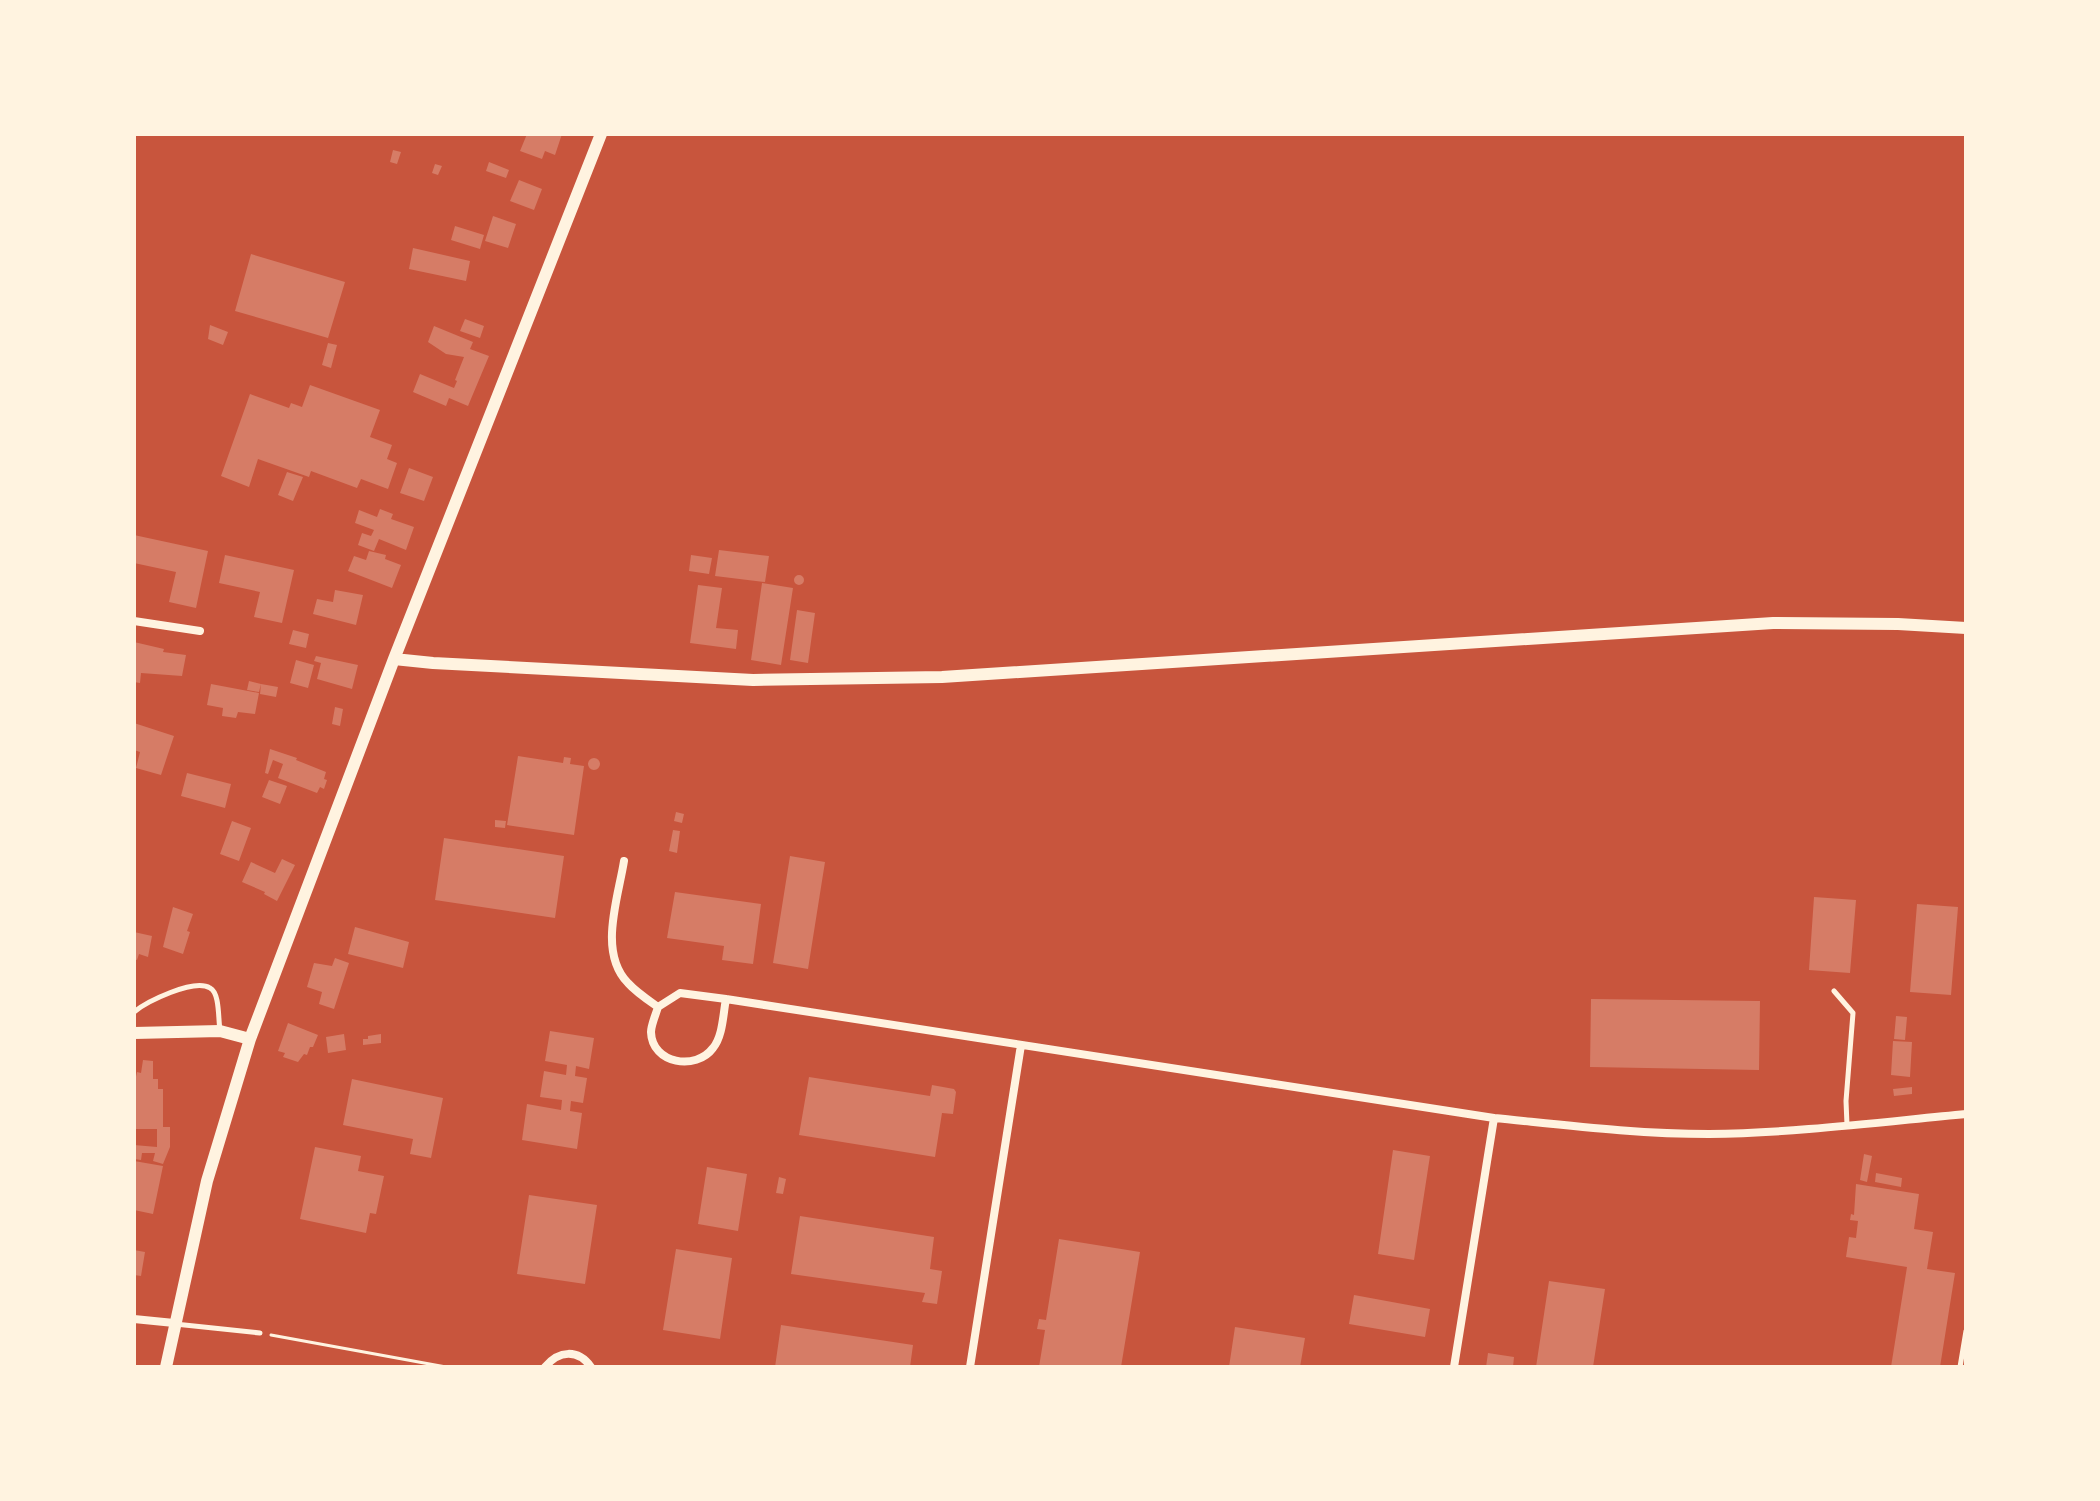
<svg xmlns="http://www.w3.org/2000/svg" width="2100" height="1501" font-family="Mulish,sans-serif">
  <rect width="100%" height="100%" fill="#c8553d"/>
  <path fill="#d67c66" d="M527,134H562L555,155L545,151L542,159L520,151Z
    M393,150L401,152L397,164L390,162Z
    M489,162L509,170L506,178L486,171Z
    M435,164L442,166L438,175L432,173Z
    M519,180L542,189L534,210L510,201Z
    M493,216L516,224L508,248L485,241Z
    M455,226L484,235L480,249L451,240Z
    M413,248L470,261L466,281L409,269Z
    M251,254L345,282L328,338L235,311Z
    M465,319L484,326L480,338L460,331Z
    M210,325L228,332L223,345L208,339Z
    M434,326L473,342L470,349L489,356L468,406L449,398L446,406L413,392L420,374L454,388L457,381L455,380L464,357L446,354L428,342Z
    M328,343L337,345L331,368L322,365Z
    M310,385L380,410L370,437L392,445L387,459L397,463L388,489L361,479L357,488L311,471L309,477L258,459L249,487L221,476L250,394L289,408L291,403L302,407Z
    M409,468L433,477L424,501L400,493Z
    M287,472L303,477L293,501L278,495Z
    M380,509L393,514L391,519L414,527L406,550L379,539L374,551L358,545L362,533L371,536L374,530L355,523L359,510L377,517Z
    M134,535L208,551L196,608L169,602L176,572L134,563Z
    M719,550L769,556L765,582L715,576Z
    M369,551L386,555L385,559L401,565L392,588L348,571L354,556L366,560Z
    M225,555L294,570L282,623L254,617L260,592L219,583Z
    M691,555L712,558L709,574L689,571Z
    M794 580a5 5 0 1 1 10 0a5 5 0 1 1-10 0Z
    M762,583L793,588L781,665L751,660Z
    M698,585L722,588L716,628L738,630L736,649L690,643Z
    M335,590L363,595L356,625L313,614L317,599L333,602Z
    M797,610L815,613L808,663L790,660Z
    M293,630L309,634L306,648L289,644Z
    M134,642L164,649L163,652L186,655L182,676L141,673L140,683L134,682Z
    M316,656L358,665L352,689L317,679L321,663L314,661Z
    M296,660L314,665L308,688L290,683Z
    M249,681L261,684L259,692L247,690Z
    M211,684L259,693L255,714L238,712L236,718L222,716L223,708L207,705Z
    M261,684L278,687L276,697L260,694Z
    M335,707L343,709L340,726L332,724Z
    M134,723L174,736L161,775L136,768L140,752L134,750Z
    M270,749L297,758L296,760L326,772L324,779L327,780L324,789L320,787L317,793L278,778L283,764L273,760L268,774L265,773Z
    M518,756L563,763L564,757L571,758L570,764L584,766L574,835L507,825Z
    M588 764a6 6 0 1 1 12 0a6 6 0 1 1-12 0Z
    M187,773L231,784L225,808L181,796Z
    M269,780L287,786L280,804L262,797Z
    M676,812L684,814L682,823L674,821Z
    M495,820L506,821L505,828L495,827Z
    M232,821L251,828L239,861L220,854Z
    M673,830L680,831L677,853L669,851Z
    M444,838L564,856L555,918L435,900Z
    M790,856L825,862L808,969L773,963Z
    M282,859L295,865L277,901L264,894L265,892L242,882L251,862L275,873Z
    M675,892L761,904L753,964L722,960L724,946L667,938Z
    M1814,897L1856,900L1850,973L1809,970Z
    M1917,904L1958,907L1951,995L1910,992Z
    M173,907L193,914L187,931L190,932L183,954L163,947Z
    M355,927L409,942L403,968L348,954Z
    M134,932L152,936L148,957L139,954L137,960L134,959Z
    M335,958L349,963L334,1009L319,1004L322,992L307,987L314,963L332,966Z
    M1591,999L1760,1001L1759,1070L1590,1067Z
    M1896,1016L1907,1017L1905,1040L1894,1039Z
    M288,1023L318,1035L313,1047H310L307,1055L304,1054L298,1062L283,1057L285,1053L278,1051Z
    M550,1031L594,1038L589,1069L576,1066L575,1076L587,1078L583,1103L571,1101L570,1111L582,1113L577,1149L522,1140L527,1104L561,1110L562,1100L540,1097L544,1071L566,1075L567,1065L545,1061Z
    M344,1034L346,1050L328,1053L326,1037Z
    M381,1034V1043L363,1045V1039H368V1036Z
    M1893,1041L1912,1042L1910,1077L1891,1075Z
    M143,1060L153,1061V1079H158V1089H163V1127H170V1147L163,1164L153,1161L155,1153H142L141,1160L134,1159V1145L157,1147V1129H134V1086L137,1072L141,1073Z
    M809,1077L930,1096L932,1085L954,1089L956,1092L953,1114L942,1113L935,1157L799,1135Z
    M352,1079L443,1098L431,1158L410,1154L413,1139L343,1125Z
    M1912,1087V1094L1894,1096L1893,1089Z
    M315,1147L361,1156L358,1171L384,1176L376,1214L370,1213L366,1233L300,1219Z
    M1393,1150L1430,1156L1414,1260L1378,1254Z
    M1864,1154L1872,1156L1867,1182L1860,1180Z
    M134,1161L163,1166L153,1214L134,1210Z
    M707,1167L747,1174L738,1231L698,1224Z
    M1876,1173L1902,1178L1901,1187L1875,1182Z
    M779,1177L786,1179L783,1194L776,1193Z
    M1856,1184L1919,1194L1914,1229L1933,1232L1927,1269L1955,1273L1940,1367H1891L1907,1267L1846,1257L1849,1237L1856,1238L1858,1221L1850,1220L1851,1214L1854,1215Z
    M529,1195L597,1205L585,1284L517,1274Z
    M800,1216L934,1237L930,1269L942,1271L937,1304L922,1302L925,1293L791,1274Z
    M1059,1239L1140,1252L1121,1367H1039L1045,1330L1037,1329L1039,1319L1046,1320Z
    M676,1249L732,1258L720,1339L663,1330Z
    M134,1250L145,1252L141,1276L134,1275Z
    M1549,1281L1605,1289L1593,1367H1536Z
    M1354,1295L1430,1309L1425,1337L1349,1324Z
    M781,1325L913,1345L910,1367H775Z
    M1235,1327L1305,1338L1300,1367H1229Z
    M1488,1353L1514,1357L1513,1367H1486Z"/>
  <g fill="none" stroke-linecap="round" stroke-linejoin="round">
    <path stroke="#fff3e0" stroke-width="3" d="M271,1335L446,1367"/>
    <path stroke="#fff3e0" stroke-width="5" d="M1834,991L1853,1013L1846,1101L1847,1125
      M134,1012C146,1002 194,978 210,988C220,993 218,1019 220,1030
      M175,1324L260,1333
      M1960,1367L1966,1331"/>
    <path stroke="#fff3e0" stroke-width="8" d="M134,621L200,631
      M624,861C618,899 598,952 628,983C636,992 648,1000 658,1007
      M726,999C723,1014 723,1036 713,1048C696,1071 652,1064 651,1032C651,1025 656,1014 658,1007L680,993L726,999L1494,1118C1565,1125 1637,1134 1709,1134C1794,1133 1881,1122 1966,1114
      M134,1319L174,1323
      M545,1367C559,1350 578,1349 591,1367
      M970,1367L1021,1045
      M1454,1367L1494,1118"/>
    <path stroke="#fff3e0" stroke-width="12" d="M394,659L433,663L753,680L942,677L1773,623L1898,624L1966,628
      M134,1033L220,1031L250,1039
      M166,1367L207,1181L250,1039L394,659L601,134"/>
  </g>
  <rect width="2100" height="1501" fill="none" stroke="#fff3e0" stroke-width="272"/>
</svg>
